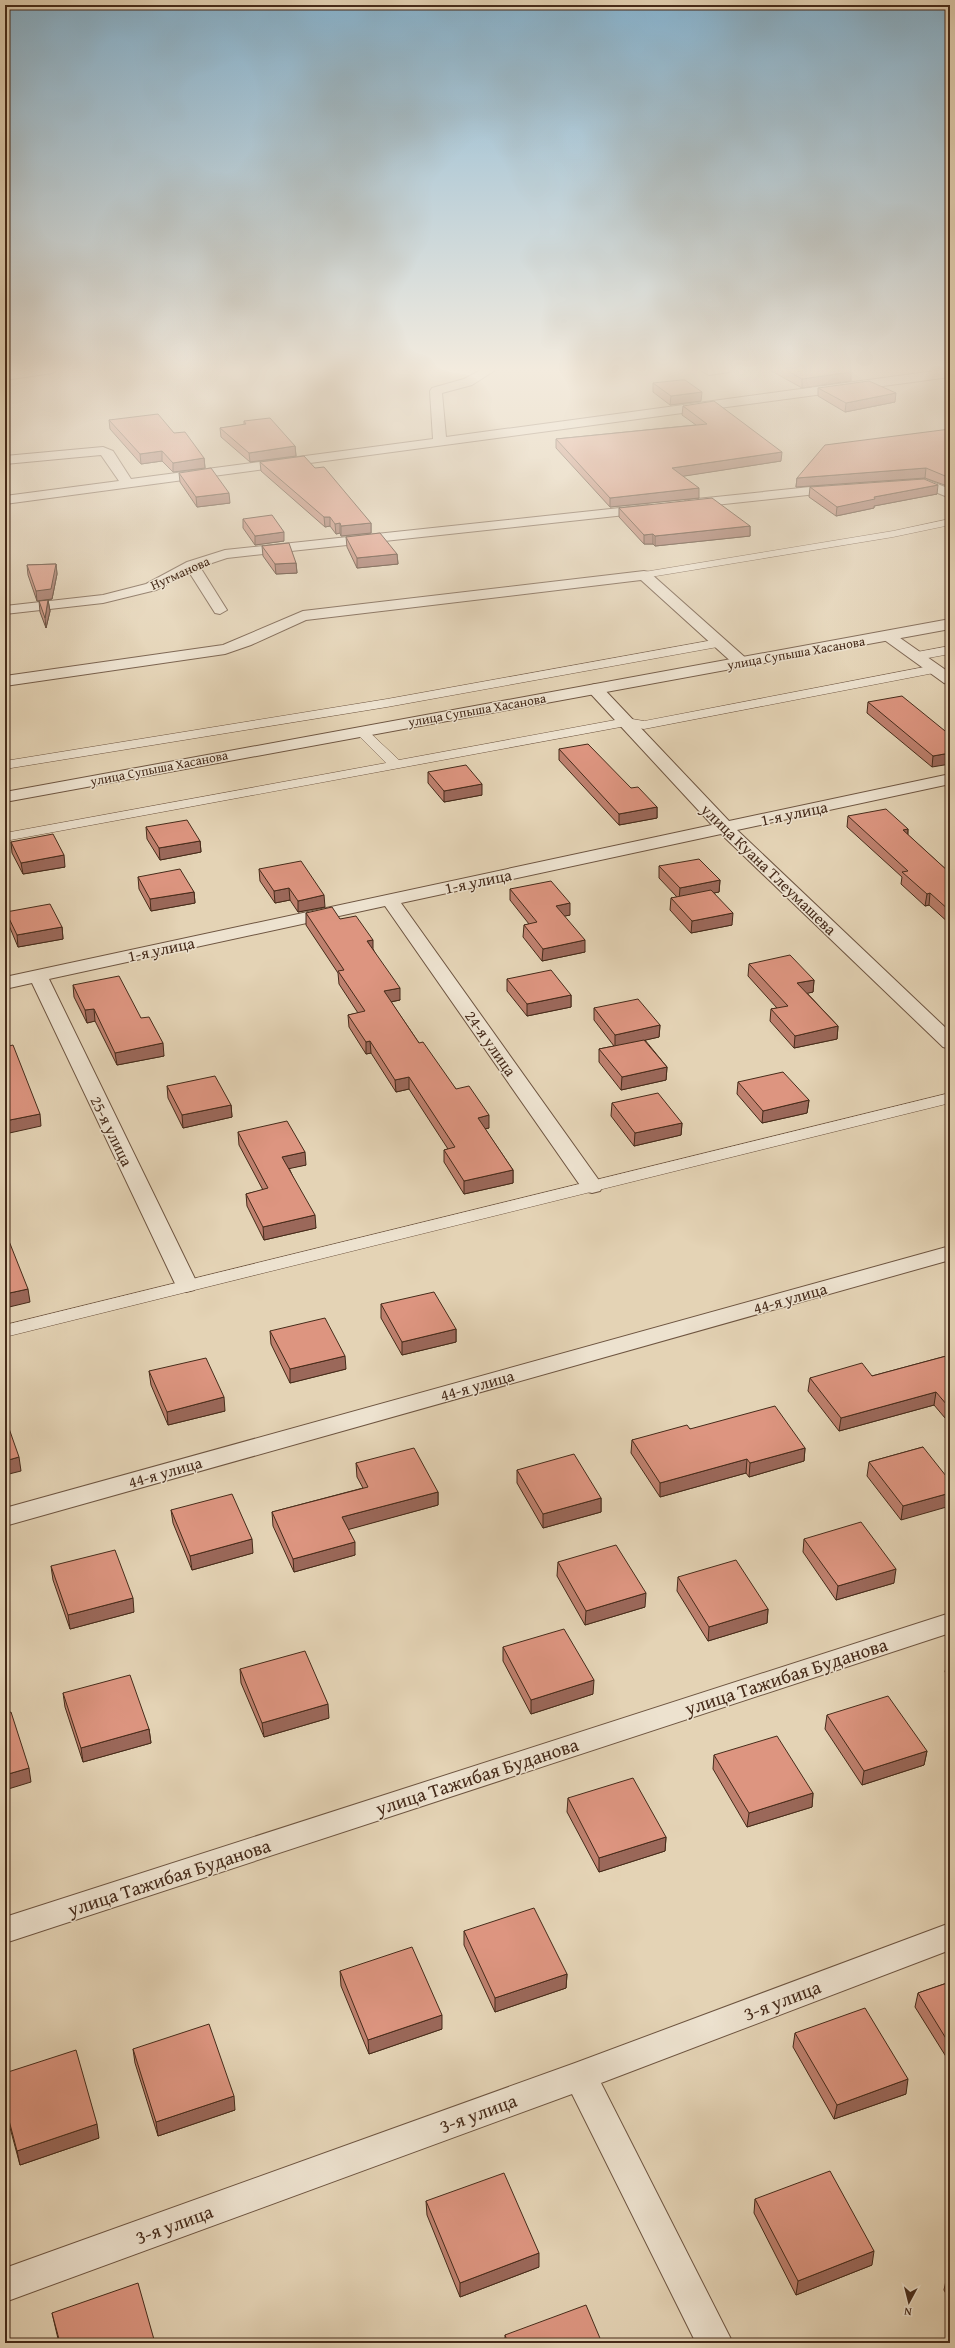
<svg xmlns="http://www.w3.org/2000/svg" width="955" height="2348" font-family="'Gentium Book Plus',serif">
  <rect width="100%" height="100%" fill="#e4d3b5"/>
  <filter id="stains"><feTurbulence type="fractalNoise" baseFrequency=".005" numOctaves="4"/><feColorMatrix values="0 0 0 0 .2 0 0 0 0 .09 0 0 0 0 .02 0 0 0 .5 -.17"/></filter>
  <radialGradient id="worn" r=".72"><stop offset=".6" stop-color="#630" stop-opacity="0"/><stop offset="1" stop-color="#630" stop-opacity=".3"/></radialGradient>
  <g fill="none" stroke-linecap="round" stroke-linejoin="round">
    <g stroke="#6e5541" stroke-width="1">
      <path id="service" d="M950,519V525L893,537L644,578L638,575L644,572L893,531Z
        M719,639L725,643L723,646L387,707L5,769V761L387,699Z
        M950,646V654L917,660L911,656L917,652Z
        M935,665L941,669L939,672L644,729L626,726L5,841V833L386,763L357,734L355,731L357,728H365L399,760L626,718L644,721Z
        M950,1093V1103L5,1337V1325Z"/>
    </g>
    <g stroke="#6e5541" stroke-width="2">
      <path id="minor" d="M30,369H58L52,373L5,380V372Z
        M483,369H497L472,385L442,393L446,437L950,369V377L5,504V496L119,481L101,455L5,464V456L103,447L113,451L131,479L433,439L430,391L432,388L464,379Z
        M699,369H731L729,372L709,375Z
        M925,479L950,489V498L923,487L910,488L903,484L910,480Z
        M839,484L846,488L844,491L687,508L680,504L687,500Z
        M648,505L655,509L653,512L227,558L200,567L227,610L220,614L215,613L189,572L156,590L103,603L5,614V606L103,595L146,584L187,562L225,550Z
        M644,571L649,572L748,660L750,663L748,666H736L641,580L306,620L251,645L225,654L5,686V676L223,645L303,611Z
        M888,631L893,633L950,673V685L944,683L883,639L880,636L883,633Z
        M595,684L601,686L729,821L950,774V784L737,830L950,1032V1049L943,1047L721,834L401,903L603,1186L600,1191L592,1193L584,1191L385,906L49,979L198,1285L194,1290L186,1292L178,1290L32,983L5,989V977L712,825L589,692L587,689L589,686Z
        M950,1246V1260L5,1526V1508Z
        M950,1613V1633L5,1943V1917Z
        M950,1923V1950L601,2083L733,2343H696L572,2094L5,2302V2268L575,2063Z"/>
    </g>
    <g stroke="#6e5541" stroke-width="2">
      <path id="tertiary" d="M950,619V629L5,802V792Z"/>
    </g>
    <use href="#service" fill="#ede2cf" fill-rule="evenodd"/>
    <use href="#minor" fill="#ede2cf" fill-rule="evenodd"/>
    <use href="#tertiary" fill="#ede2cf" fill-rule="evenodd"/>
  </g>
  <path fill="#be806e" stroke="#462b1a" d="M768,369H847V370L851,381L802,388Z
    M653,383L701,401L670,405L653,392Z
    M818,388L895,402L845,412L818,396Z
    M683,406L781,461L683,476L699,498L610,507L556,448V439L696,425L682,415Z
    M109,420L174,433L204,458L205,468L173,472L162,461L141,464L110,429Z
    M244,421L295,446L296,456L250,462L221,437L220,428L244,425Z
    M950,429V487L925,478L796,487L797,478Z
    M260,462L315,468L371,523V533L341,536L340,533L336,534L330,526L325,527L261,471Z
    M179,473L230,503L197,507L180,482Z
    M810,487L937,494L874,506V508L836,516L809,497Z
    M619,508L750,526V536L655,546L653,544H644L619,517Z
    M243,519L284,541L255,545L243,528Z
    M346,537L397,554L398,564L357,568L347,547Z
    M262,546L296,563L297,573L276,574L263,556Z
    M56,564L57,574L52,599L37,601L28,575L27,565Z
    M48,600L50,611L46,628L40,612L39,601Z
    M868,702L950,735L932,767L867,713Z
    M559,749L631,788L657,807V818L619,825L559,760Z
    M428,772L482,795L444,802L428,783Z
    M848,816L908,829V835L950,873V924L929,905L925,906L901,884L902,877L847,827Z
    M146,827L200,841L201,852L160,860L147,839Z
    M11,842L65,867L23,874L12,853Z
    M659,866L720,880L719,892L714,893L732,925L691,933L670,910L671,898L677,897L659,878Z
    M259,869L325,907L298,912L290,900L275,903L260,881Z
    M138,877L194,892L195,903L151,911L139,889Z
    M510,889L570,915L564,916L585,952L542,961L523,937L524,925L529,924L510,900Z
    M6,912L62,927L63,939L18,947L8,923Z
    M306,913L340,919L373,949L400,1000L391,1002L419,1043L456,1089L489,1128L485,1129L513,1170V1183L464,1194L444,1162V1150L448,1149L409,1089L396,1092L371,1053L366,1054L349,1027L348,1015L358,1013L339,984L338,973L306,925Z
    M749,964L814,980L813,992L807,993L838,1026L837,1039L794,1048L770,1021L771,1009L777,1008L748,976Z
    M507,979L571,995V1007L527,1016L507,991Z
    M73,985L141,1018L164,1056L117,1065L95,1021L87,1023L74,997Z
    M594,1008L660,1025L659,1037L645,1040L667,1067L666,1080L621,1090L599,1062V1049L614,1046L594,1020Z
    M738,1082L809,1100L807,1113L762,1123L737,1094Z
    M167,1086L231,1105L232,1117L183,1128L168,1098Z
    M612,1103L682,1123L681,1135L634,1146L611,1116Z
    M238,1132L306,1165L289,1168L316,1228L264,1240L247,1206L246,1194L263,1190L239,1145Z
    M381,1304L456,1329V1342L402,1355L381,1318Z
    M270,1331L346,1369L290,1383L271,1344Z
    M950,1355V1417L945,1418L934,1405L839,1431L808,1391L810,1378L872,1376Z
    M149,1371L225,1411L168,1425L151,1385Z
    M690,1429L805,1448L804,1461L749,1477L746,1473L660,1497L631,1453L632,1440Z
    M923,1447L901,1520L867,1476L869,1462Z
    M356,1463L438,1492V1505L348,1529L355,1555L294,1572L273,1526L272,1512L363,1488L357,1477Z
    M517,1470L601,1498V1512L543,1528L517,1483Z
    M171,1510L253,1553L192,1570L173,1523Z
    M804,1539L894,1583L836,1600L803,1552Z
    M558,1562L645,1607L585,1625L557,1576Z
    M51,1566L134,1612L70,1629L53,1580Z
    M678,1577L768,1609L767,1623L708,1641L677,1591Z
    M503,1647L593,1694L531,1714L503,1661Z
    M950,1657V1678L945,1672L948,1658Z
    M240,1669L329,1718L264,1737L241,1683Z
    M63,1693L149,1729L151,1743L83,1762L65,1707Z
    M827,1715L927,1751L924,1765L862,1785L825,1729Z
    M714,1755L813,1793L812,1807L747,1827L713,1769Z
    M568,1798L666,1837L665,1851L599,1872L567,1812Z
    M464,1931L567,1974L566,1988L495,2012L464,1945Z
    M340,1971L442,2029L369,2054L341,1986Z
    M950,1982V2063L915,2007L918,1993Z
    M795,2033L906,2094L834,2119L793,2047Z
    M133,2049L235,2110L158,2136L135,2063Z
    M5,2073L99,2138L20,2165L5,2109Z
    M755,2199L872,2265L796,2295L754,2213Z
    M426,2201L539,2267L460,2297L427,2215Z
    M950,2275V2301L944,2290L947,2276Z
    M52,2313L155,2343H59Z
    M505,2335L602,2343H505Z"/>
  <path fill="#9b685a" stroke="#462b1a" d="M851,372V381L802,388V379Z
    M702,392L701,401L670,405L671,396Z
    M896,393L895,402L845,412L846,403Z
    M295,446L296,456L250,462L249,453Z
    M162,451V461L141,464L140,454Z
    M782,452L781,461L672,478V468Z
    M204,458L205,468L173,472V463Z
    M926,468L925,478L796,487L797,478Z
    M938,485L937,494L874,506V508L836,516L837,507L874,497Z
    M699,488V498L610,507V498Z
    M229,493L230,503L197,507L196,497Z
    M324,517H330V526L325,527Z
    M340,523V533L336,534L335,524Z
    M371,523V533L341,536V526Z
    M750,526V536L655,546V536Z
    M284,532V541L255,545V536Z
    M653,534V544H644V535Z
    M397,554L398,564L357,568V558Z
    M296,563L297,573L276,574L275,564Z
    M56,564L57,574L52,599L37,601L36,591Z
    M48,600L50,611L46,628L45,618Z
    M950,753V764L932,767L933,756Z
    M482,784V795L444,802V791Z
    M657,807V818L619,825V814Z
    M908,829L907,841L903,830Z
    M200,841L201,852L160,860L159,848Z
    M64,855L65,867L23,874L21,863Z
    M720,880L719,892L679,900L680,888Z
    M289,888L290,900L275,903L274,891Z
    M194,892L195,903L151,911L150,899Z
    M930,893L929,905L925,906L927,894Z
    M324,895L325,907L298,912V901Z
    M570,903V915L556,918V906Z
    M733,913L732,925L691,933L692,921Z
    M62,927L63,939L18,947L17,935Z
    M373,940V952L367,941Z
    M585,940V952L542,961L543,949Z
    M814,980L813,992L796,996L797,983Z
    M400,988V1000L384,1003V991Z
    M571,995V1007L527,1016V1004Z
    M94,1009L95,1021L87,1023L85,1010Z
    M660,1025L659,1037L615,1047V1035Z
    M838,1026L837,1039L794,1048L795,1036Z
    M370,1041L371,1053L366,1054V1042Z
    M163,1043L164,1056L117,1065L115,1053Z
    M667,1067L666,1080L621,1090L622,1077Z
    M409,1077V1089L396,1092L395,1080Z
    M809,1100L807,1113L762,1123L763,1111Z
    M231,1105L232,1117L183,1128L182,1115Z
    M40,1114L41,1126L5,1134V1121Z
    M489,1115V1128L478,1130V1118Z
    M682,1123L681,1135L634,1146L635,1133Z
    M305,1152L306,1165L283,1170L282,1157Z
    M513,1170V1183L464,1194V1181Z
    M315,1215L316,1228L264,1240L263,1227Z
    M28,1289L30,1302L5,1308V1294Z
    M456,1329V1342L402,1355V1342Z
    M345,1356L346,1369L290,1383V1369Z
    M936,1392L934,1405L839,1431L841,1418Z
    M224,1397L225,1411L168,1425L167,1412Z
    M950,1404V1417L945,1418L947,1405Z
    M805,1448L804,1461L749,1477L750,1463Z
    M19,1457L21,1471L5,1475V1461Z
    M747,1459L746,1473L660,1497V1483Z
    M438,1492V1505L343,1531L342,1517Z
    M950,1493V1506L901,1520L903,1506Z
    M601,1498V1512L543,1528V1514Z
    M252,1539L253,1553L192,1570L190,1556Z
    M355,1542V1555L294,1572L293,1559Z
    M896,1569L894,1583L836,1600L838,1586Z
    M646,1593L645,1607L585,1625L586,1611Z
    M133,1598L134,1612L70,1629L68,1615Z
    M768,1609L767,1623L708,1641L709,1627Z
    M594,1680L593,1694L531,1714V1700Z
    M328,1704L329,1718L264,1737L262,1723Z
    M149,1729L151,1743L83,1762L81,1748Z
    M927,1751L924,1765L862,1785L864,1771Z
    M29,1768L31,1782L5,1790V1775Z
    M813,1793L812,1807L747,1827L749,1813Z
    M666,1837L665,1851L599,1872V1858Z
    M567,1974L566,1988L495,2012V1998Z
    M442,2015V2029L369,2054L368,2040Z
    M908,2079L906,2094L834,2119L837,2105Z
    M234,2096L235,2110L158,2136L156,2122Z
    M97,2124L99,2138L20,2165L17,2151Z
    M874,2251L872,2265L796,2295L798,2281Z
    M539,2253V2267L460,2297V2283Z"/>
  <path fill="#dd9580" stroke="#462b1a" d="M784,369H844L851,372L802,379Z
    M681,380H685L702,392L671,396L653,383Z
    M869,381L896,393L846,403L818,388Z
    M714,401L782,452L672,468L699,488L610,498L556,439L707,424L683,406Z
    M158,414L174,433L185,432L204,458L173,463L162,451L140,454L109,420Z
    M270,418L295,446L249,453L220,428L246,424L244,421Z
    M950,429V478L926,468L797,478L825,445Z
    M304,456L315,468L324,467L371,523L341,526L340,523L335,524L330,517H324L260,462Z
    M211,468L229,493L196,497L179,473Z
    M924,479L938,485L874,497L875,499L837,507L810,487Z
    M712,498L750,526L655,536L653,534L644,535L619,508Z
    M272,515L284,532L255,536L243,519Z
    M380,533L397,554L357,558L346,537Z
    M289,543L296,563L275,564L262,546Z
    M56,564L51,589L36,591L27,565Z
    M48,600L45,618L39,601Z
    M902,696L950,735V753L933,756L868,702Z
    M588,744L631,788L638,787L657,807L619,814L559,749Z
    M466,765L482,784L444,791L428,772Z
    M886,809L908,829L903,830L950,873V911L930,893L927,894L902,872L908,871L848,816Z
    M187,820L200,841L159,848L146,827Z
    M53,834L64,855L21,863L11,842Z
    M699,859L720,880L680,888L659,866Z
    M301,861L324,895L298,901L289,888L274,891L259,869Z
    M180,869L194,892L150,899L138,877Z
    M551,881L570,903L556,906L585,940L543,949L524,925L537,922L510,889Z
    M711,890L733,913L692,921L671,898Z
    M50,904L62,927L17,935L6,912Z
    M332,907L340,919L356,916L373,940L367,941L400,988L384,991L419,1043L423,1042L456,1089L469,1086L489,1115L478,1118L513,1170L464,1181L444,1150L455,1147L409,1077L395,1080L370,1041L366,1042L348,1015L365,1011L338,971L344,970L306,913Z
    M790,955L814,980L797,983L838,1026L795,1036L771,1009L788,1006L749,964Z
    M551,970L571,995L527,1004L507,979Z
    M119,976L141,1018L149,1017L163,1043L115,1053L94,1009L85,1010L73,985Z
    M638,999L660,1025L615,1035L594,1008Z
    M644,1040L667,1067L622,1077L599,1049Z
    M13,1045L40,1114L5,1121V1047Z
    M783,1072L809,1100L763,1111L738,1082Z
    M215,1076L231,1105L182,1115L167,1086Z
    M658,1093L682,1123L635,1133L612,1103Z
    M287,1121L305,1152L282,1157L315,1215L263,1227L246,1194L268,1188L238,1132Z
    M5,1231L28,1289L5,1294Z
    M434,1292L456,1329L402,1342L381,1304Z
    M325,1318L345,1356L290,1369L270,1331Z
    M950,1355V1404L947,1405L936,1392L841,1418L810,1378L862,1363L872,1376Z
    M206,1358L224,1397L167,1412L149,1371Z
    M775,1406L805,1448L750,1463L747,1459L660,1483L632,1440L687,1425L690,1429Z
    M5,1417L19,1457L5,1461Z
    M923,1447L950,1481V1493L903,1506L869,1462Z
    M414,1448L438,1492L342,1517L355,1542L293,1559L272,1512L368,1487L356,1463Z
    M574,1454L601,1498L543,1514L517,1470Z
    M232,1494L252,1539L190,1556L171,1510Z
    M861,1522L896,1569L838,1586L804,1539Z
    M616,1545L646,1593L586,1611L558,1562Z
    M115,1550L133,1598L68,1615L51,1566Z
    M736,1560L768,1609L709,1627L678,1577Z
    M564,1629L594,1680L531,1700L503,1647Z
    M305,1651L328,1704L262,1723L240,1669Z
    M130,1675L149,1729L81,1748L63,1693Z
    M888,1696L927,1751L864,1771L827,1715Z
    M11,1712L29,1768L5,1775V1714Z
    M777,1736L813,1793L749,1813L714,1755Z
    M633,1778L666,1837L599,1858L568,1798Z
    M534,1908L567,1974L495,1998L464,1931Z
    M412,1947L442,2015L368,2040L340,1971Z
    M950,1982V2045L918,1993Z
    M865,2008L908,2079L837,2105L795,2033Z
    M209,2024L234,2096L156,2122L133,2049Z
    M76,2050L97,2124L17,2151L5,2105V2073Z
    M830,2171L874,2251L798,2281L755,2199Z
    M504,2173L539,2253L460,2283L426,2201Z
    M950,2275V2282L947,2276Z
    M138,2283L155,2343H60L52,2313Z
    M586,2305L602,2343H508L505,2335Z"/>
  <linearGradient id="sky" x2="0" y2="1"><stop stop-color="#87b5d2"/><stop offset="0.53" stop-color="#f3ebde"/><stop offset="1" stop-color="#f3ebde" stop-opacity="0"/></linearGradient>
  <rect width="955" height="697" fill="url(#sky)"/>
  <g text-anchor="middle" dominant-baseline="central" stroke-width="3" stroke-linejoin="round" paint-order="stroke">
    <g font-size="13" fill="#462b1a" stroke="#ede2cf">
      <text transform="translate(180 573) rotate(-24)">Нугманова</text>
      <text transform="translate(796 653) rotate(-10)">улица Супыша Хасанова</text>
      <text transform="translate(477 710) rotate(-10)">улица Супыша Хасанова</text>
      <text transform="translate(159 768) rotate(-11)">улица Супыша Хасанова</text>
    </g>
    <g font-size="16" fill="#462b1a" stroke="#ede2cf">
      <text transform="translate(794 813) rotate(-12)">1-я улица</text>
      <text transform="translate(769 869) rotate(44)">улица Куана Тлеумашева</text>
      <text transform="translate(478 881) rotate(-12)">1-я улица</text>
      <text transform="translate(161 949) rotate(-12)">1-я улица</text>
      <text transform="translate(491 1043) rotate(55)">24-я улица</text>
      <text transform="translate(112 1131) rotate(64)">25-я улица</text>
      <text transform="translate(790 1298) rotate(-16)">44-я улица</text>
      <text transform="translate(477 1385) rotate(-16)">44-я улица</text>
      <text transform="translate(165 1472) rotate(-16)">44-я улица</text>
    </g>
    <g font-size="19" fill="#462b1a" stroke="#ede2cf">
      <text transform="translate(786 1676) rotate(-18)">улица Тажибая Буданова</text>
      <text transform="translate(477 1776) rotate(-18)">улица Тажибая Буданова</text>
      <text transform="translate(169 1877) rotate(-18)">улица Тажибая Буданова</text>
      <text transform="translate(782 2000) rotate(-21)">3-я улица</text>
      <text transform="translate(478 2113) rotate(-20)">3-я улица</text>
      <text transform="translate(174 2224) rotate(-20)">3-я улица</text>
    </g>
  </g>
  <rect width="955" height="2348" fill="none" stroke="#e4d3b5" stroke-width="20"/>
  <rect x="6" y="6" width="943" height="2336" fill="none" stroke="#462b1a" stroke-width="2"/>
  <rect x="10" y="10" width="935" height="2328" fill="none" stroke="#462b1a"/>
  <g transform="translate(909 2302) rotate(187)" stroke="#ede2cf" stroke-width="3" paint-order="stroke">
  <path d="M0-3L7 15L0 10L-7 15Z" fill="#462b1a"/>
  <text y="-6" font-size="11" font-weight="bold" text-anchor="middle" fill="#462b1a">N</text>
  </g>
  <rect width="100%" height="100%" filter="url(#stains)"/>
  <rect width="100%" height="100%" fill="url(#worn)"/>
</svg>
